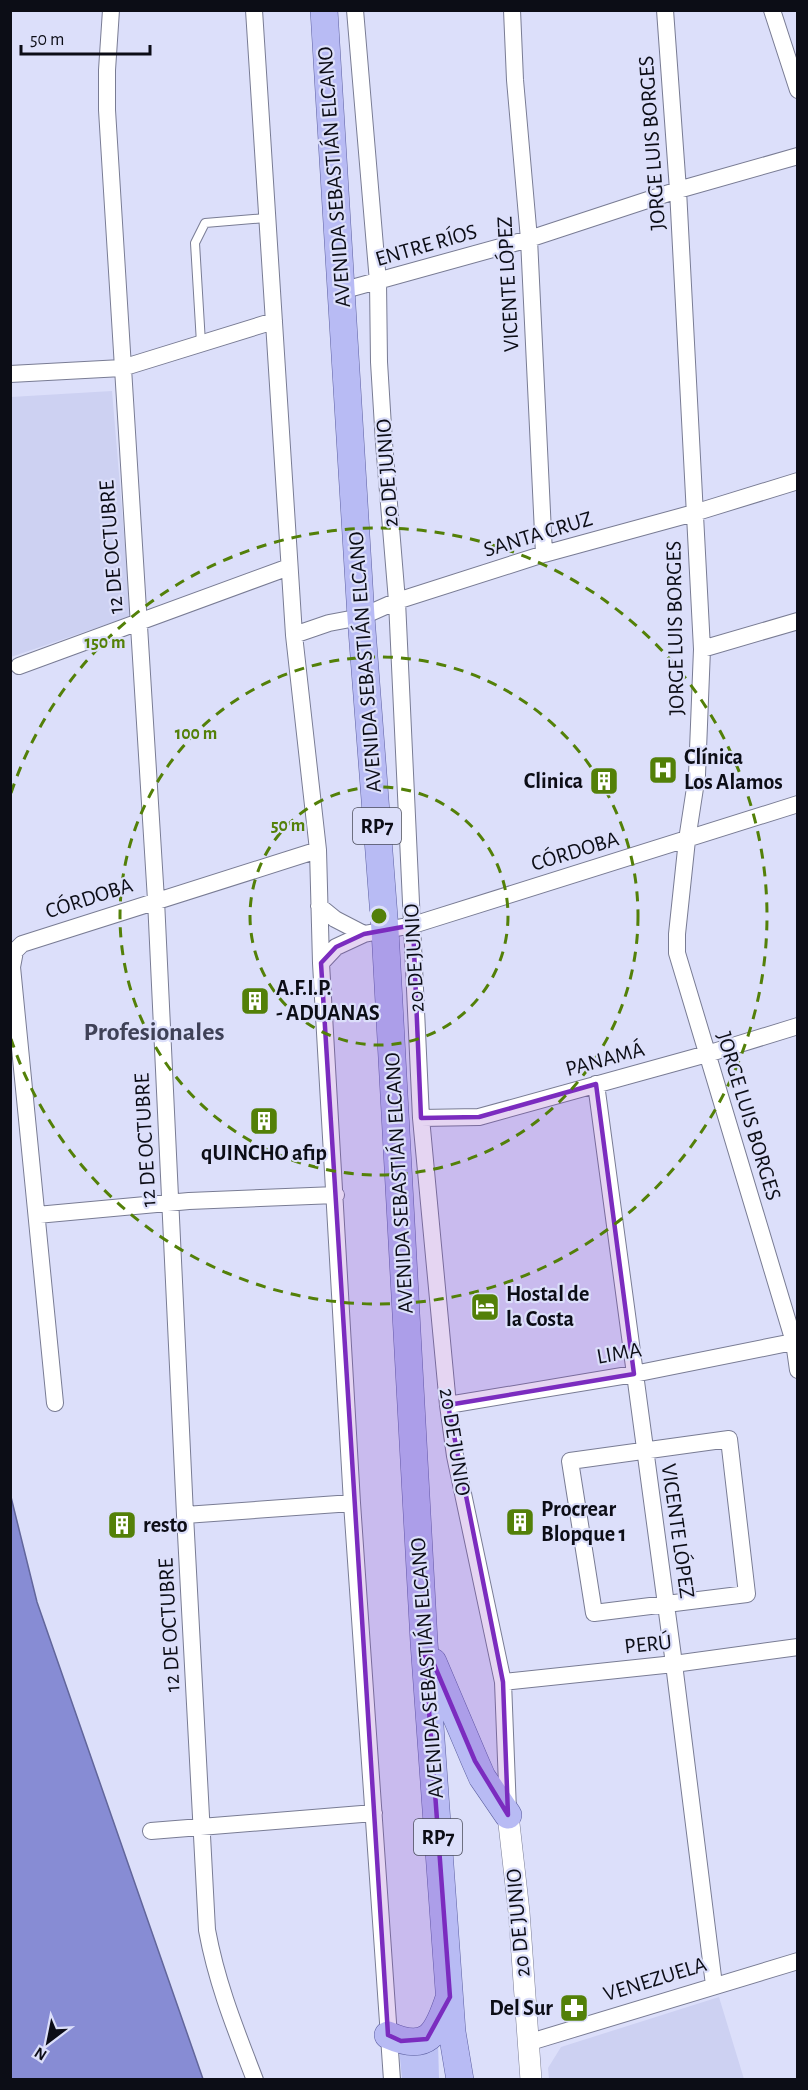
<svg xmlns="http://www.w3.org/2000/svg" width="808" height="2090" font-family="'Alegreya Sans',sans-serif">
  <rect width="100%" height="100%" fill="#dcdffa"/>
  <path fill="#cdd1f2" d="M112,391L131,616L11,657V397Z
    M719,1997L744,2079H549L548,2068L561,2047Z"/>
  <path fill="#bcc1f4" d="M438,2041L439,2079H402L399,2048Z"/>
  <path fill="#878cd4" stroke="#62669b" stroke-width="1.5" d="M11,1497L37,1602L203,2079H11Z"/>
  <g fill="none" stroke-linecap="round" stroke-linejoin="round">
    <g stroke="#797c94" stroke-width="10">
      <path id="service" d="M201,343L195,243L205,223L266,218"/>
    </g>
    <g stroke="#797c94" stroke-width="18">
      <path id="minor" d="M111,10L107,70V110L156,900L185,1515L207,1930C217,1984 235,2028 255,2080
        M254,10L294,635L318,850L321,963L352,1503L392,2080
        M355,10L378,282L379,362L384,443L397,601L421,1118L448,1405L455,1456L503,1682L508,1811
        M512,10L515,80L529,239L544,554
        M665,10L678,190L702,649L697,775L687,840L677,934V953L794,1342L798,1370
        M772,10L798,90
        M341,291L529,239L678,190L798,156
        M10,374L122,368L274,321
        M294,635L329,623L361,617L397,601L544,554L694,513L798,481
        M702,649L798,621
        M19,666L289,567
        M319,906L335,919L364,934L413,925L798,804
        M321,963L336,947L364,934
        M596,1084L674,1664L714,1985
        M421,1118L479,1117L707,1054L798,1026
        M37,1215L189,1201L336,1195
        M55,1403L12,967L15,951L22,944L318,850
        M448,1405L634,1374L798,1341
        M729,1439L747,1594L594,1613L570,1461Z
        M185,1515L352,1503
        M503,1682L674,1664L798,1647
        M151,1831L374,1813
        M527,2043L798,1961"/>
    </g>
    <g stroke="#797c94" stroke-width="22">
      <path id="tertiary" d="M508,1815L519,1912L531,2080"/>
    </g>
    <g stroke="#5d60a1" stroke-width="28">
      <path id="primary" d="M324,10L361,617L385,930L424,1642L452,2032L460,2080
        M433,1662L475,1761L482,1777L508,1815
        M388,2035C428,2053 437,2034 449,1998"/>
    </g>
    <use href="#service" stroke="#fff" stroke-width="8"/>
    <use href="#minor" stroke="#fff" stroke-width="16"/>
    <use href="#tertiary" stroke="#fff" stroke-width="21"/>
    <use href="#primary" stroke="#b8bbf4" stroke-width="27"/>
  </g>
  <path fill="#7b2cbf" fill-opacity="0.2" stroke="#7b2cbf" stroke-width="4.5" stroke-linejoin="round" d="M413,925L421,1118L479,1117L596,1084L634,1374L448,1405L503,1682L508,1815L475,1761L430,1655L425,1656L450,1997L427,2039L401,2041L388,2035L321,963L336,947L364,934Z"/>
  <g fill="none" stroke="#538008" stroke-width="3" stroke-dasharray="10 8">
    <circle cx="379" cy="916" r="129"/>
    <circle cx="379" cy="916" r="259"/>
    <path d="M11 793A388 388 0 1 1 11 1039"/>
  </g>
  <defs>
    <g id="hospital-square" transform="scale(1.5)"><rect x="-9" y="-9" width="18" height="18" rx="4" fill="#538008" stroke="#dcdffa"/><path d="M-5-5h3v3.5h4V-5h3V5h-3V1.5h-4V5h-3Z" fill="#fff"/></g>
    <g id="building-square" transform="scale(1.5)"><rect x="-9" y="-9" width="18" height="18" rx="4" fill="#538008" stroke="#dcdffa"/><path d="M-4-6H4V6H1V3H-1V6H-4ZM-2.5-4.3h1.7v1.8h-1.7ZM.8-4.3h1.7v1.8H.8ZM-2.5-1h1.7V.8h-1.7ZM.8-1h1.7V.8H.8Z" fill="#fff"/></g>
    <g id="hotel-square" transform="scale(1.5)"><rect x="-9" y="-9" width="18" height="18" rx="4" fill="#538008" stroke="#dcdffa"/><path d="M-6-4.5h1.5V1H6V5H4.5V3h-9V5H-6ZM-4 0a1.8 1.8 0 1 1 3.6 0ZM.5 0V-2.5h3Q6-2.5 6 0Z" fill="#fff"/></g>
    <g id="pharmacy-square" transform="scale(1.5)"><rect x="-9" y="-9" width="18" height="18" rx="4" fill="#538008" stroke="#dcdffa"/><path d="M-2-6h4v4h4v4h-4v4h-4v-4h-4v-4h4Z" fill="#fff"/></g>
  </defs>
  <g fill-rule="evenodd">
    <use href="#hospital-square" x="663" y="770"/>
    <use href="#building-square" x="604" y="781"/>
    <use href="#building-square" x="255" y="1001"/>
    <use href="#building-square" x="264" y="1121"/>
    <use href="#hotel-square" x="485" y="1307"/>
    <use href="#building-square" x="520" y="1522"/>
    <use href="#building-square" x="122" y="1525"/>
    <use href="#pharmacy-square" x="574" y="2008"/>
  </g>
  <g text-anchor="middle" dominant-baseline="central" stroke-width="4.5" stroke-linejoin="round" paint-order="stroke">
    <g fill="#dcdffa" stroke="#4a4c5a" stroke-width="1.5">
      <rect x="353" y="808" width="48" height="36" rx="4.5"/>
      <rect x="414" y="1819" width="48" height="36" rx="4.5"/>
    </g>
    <g font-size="21" font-weight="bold" fill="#0c0d16">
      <text x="377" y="826">RP7</text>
      <text x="438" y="1837">RP7</text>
    </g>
    <g font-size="22" fill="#0c0d16" stroke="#dcdffa">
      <text transform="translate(652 143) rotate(-94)">JORGE LUIS BORGES</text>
      <text transform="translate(334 177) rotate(-94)">AVENIDA SEBASTIÁN ELCANO</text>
      <text transform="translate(426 245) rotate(-16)">ENTRE RÍOS</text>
      <text transform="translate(508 284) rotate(-93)">VICENTE LÓPEZ</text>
      <text transform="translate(387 473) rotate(-94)">20 DE JUNIO</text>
      <text transform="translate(538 534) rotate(-17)">SANTA CRUZ</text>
      <text transform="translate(111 547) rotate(-94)">12 DE OCTUBRE</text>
      <text transform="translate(675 628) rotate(-91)">JORGE LUIS BORGES</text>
      <text transform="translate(365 662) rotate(-94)">AVENIDA SEBASTIÁN ELCANO</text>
      <text transform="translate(575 851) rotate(-17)">CÓRDOBA</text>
      <text transform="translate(89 898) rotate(-18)">CÓRDOBA</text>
      <text transform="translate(414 958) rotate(-93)">20 DE JUNIO</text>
      <text transform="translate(605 1059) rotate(-15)">PANAMÁ</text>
      <text transform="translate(749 1116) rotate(73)">JORGE LUIS BORGES</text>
      <text transform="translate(145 1140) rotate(-93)">12 DE OCTUBRE</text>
      <text transform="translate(399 1183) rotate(-93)">AVENIDA SEBASTIÁN ELCANO</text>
      <text transform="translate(619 1353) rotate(-10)">LIMA</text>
      <text transform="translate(455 1442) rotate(81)">20 DE JUNIO</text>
      <text transform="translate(678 1531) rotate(82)">VICENTE LÓPEZ</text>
      <text transform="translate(169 1625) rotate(-93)">12 DE OCTUBRE</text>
      <text transform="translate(648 1644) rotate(-6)">PERÚ</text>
      <text transform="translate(427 1668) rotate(-94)">AVENIDA SEBASTIÁN ELCANO</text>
      <text transform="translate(518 1923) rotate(-95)">20 DE JUNIO</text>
      <text transform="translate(655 1979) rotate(-17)">VENEZUELA</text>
    </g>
    <g font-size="22" font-weight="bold" fill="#0c0d16" stroke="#dcdffa" text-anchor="start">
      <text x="684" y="757">Clínica<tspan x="684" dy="25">Los Alamos</tspan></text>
      <text x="583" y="781" text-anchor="end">Clinica</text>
      <text x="276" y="988">A.F.I.P.<tspan x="276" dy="25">- ADUANAS</tspan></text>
      <text x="264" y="1153" text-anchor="middle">qUINCHO afip</text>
      <text x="506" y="1294">Hostal de<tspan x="506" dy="25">la Costa</tspan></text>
      <text x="541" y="1509">Procrear<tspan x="541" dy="25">Blopque 1</tspan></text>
      <text x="143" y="1525">resto</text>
      <text x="553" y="2008" text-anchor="end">Del Sur</text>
    </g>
    <g font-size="26" font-weight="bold" fill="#3f4157" stroke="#dcdffa">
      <text x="154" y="1032">Profesionales</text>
    </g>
  </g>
  <circle cx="379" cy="916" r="9" fill="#538008" stroke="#dcdffa" stroke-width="3"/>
  <g font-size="18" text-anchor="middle" font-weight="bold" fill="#538008" stroke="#dcdffa" stroke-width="4.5" stroke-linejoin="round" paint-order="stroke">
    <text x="105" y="648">150 m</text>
    <text x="196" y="739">100 m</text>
    <text x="288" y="831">50 m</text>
  </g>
  <rect width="808" height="2090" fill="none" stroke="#0c0d16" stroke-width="24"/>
  <g transform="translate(48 2042) rotate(212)" stroke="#dcdffa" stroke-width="4.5" paint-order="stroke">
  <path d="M0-4.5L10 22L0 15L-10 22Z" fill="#0c0d16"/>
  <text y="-9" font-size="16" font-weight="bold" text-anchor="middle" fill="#0c0d16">N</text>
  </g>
  <path d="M21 45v9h129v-9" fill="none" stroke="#0c0d16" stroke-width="3"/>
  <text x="30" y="45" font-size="18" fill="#0c0d16" stroke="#dcdffa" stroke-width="4.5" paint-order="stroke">50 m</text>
</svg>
